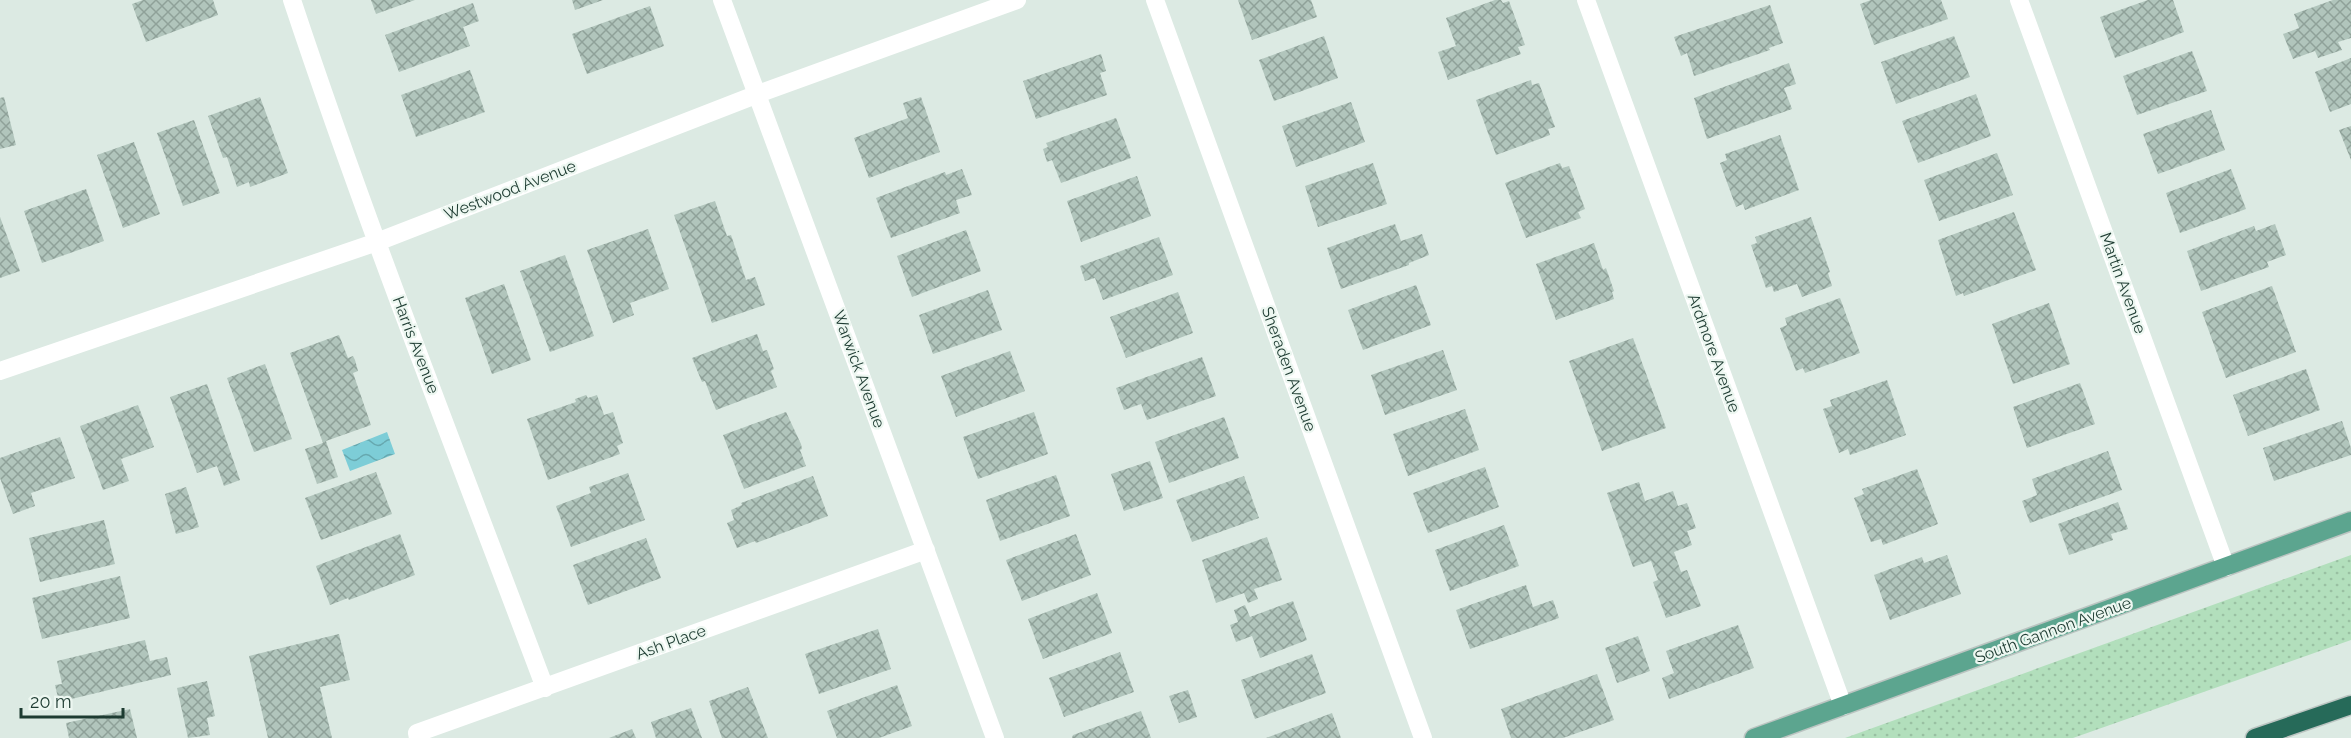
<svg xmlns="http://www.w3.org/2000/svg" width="2351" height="738" font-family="Raleway,sans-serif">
  <defs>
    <pattern id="green-dots" width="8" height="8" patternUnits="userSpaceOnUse" patternTransform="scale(1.5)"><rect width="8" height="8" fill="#b2dfbc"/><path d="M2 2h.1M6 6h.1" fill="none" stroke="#99c0a2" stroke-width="1.8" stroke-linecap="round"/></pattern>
    <pattern id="water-waves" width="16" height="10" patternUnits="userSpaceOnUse" patternTransform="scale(1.5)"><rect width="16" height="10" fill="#7dcdd7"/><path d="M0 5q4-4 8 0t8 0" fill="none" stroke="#66a8af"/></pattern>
    <pattern id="building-cross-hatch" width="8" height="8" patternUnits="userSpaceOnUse" patternTransform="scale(1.5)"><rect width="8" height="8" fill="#b1c5bc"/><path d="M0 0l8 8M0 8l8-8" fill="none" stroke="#8fa199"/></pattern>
  </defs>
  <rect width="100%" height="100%" fill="#dceae3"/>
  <path fill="url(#green-dots)" d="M2351,555V640L2073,738H1845Z"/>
  <path fill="url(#water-waves)" d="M387,432L395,454L350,471L342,450Z"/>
  <path fill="url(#building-cross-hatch)" d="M143,0H213L218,15L146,42L132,4Z
    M371,0H415L376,14Z
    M572,0H603L575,10Z
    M1238,0H1311L1317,17L1252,40Z
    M1495,0H1501L1503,3L1509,1L1525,45L1518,47L1521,54L1448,80L1438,52L1456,46L1446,18Z
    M1871,0H1941L1948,19L1874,45L1860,4Z
    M2148,0H2173L2184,32L2115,58L2100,17Z
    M2333,0H2351V38L2338,42L2342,50L2318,58L2315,51L2293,59L2283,34L2299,28L2294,14Z
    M473,3L479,21L463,27L470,46L399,72L385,35Z
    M1770,5L1783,43L1769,48L1770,50L1694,76L1687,53L1681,56L1674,37Z
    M650,6L664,46L587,74L572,34Z
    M1324,36L1338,78L1274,101L1259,60Z
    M1954,36L1970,77L1896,104L1881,62Z
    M2192,51L2207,91L2137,115L2123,76Z
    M1101,54L1106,71L1100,73L1107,95L1036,119L1023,81Z
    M2351,58V104L2330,112L2315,72Z
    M1789,63L1796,84L1784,88L1792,109L1707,139L1694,98Z
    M470,70L485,112L416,137L401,95Z
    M1531,80L1532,85L1539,83L1555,127L1548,129L1550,135L1496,155L1476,100Z
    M1976,94L1991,136L1918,163L1902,121Z
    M4,97L16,145L0,149V98Z
    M260,97L288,173L250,187L249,182L237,187L227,157L223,158L208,116Z
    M921,97L940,152L869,178L854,138L908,118L903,103Z
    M1351,102L1365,142L1296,167L1282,126Z
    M2211,110L2225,150L2158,174L2143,134Z
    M1116,118L1131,158L1061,183L1052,160L1047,162L1043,149L1048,147L1046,143Z
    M194,120L220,193L183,206L157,133Z
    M2351,126V160L2339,130Z
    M1780,135L1799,190L1745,210L1743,204L1736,207L1720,163L1727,160L1725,154Z
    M134,142L160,214L123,228L97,155Z
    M1997,153L2013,195L1939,221L1924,180Z
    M1373,163L1387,204L1318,227L1305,186Z
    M1560,163L1562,168L1569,166L1585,209L1578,212L1581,218L1526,238L1505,183Z
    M962,169L972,195L956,200L960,213L891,238L876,198L945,172L946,175Z
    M2231,169L2246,209L2180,233L2166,193Z
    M1137,176L1151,216L1081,242L1067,201Z
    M86,189L104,241L42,263L24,211Z
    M715,201L727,236L731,235L746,280L755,277L765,305L712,323L674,215Z
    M2014,212L2036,270L1964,296L1963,293L1956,296L1938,240Z
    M0,217L20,271L0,278Z
    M1811,217L1830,272L1828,273L1832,286L1802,297L1797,284L1774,292L1772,286L1766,288L1751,245L1757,243L1755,237Z
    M1395,224L1401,241L1422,234L1429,255L1409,263V265L1341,289L1327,248Z
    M2275,224L2286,255L2267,262L2269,267L2201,291L2187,251L2254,226L2256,231Z
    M648,229L669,289L630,303L634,315L613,323L587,250Z
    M966,230L981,271L912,297L897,256Z
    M1159,237L1173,275L1103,300L1095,278L1085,281L1080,266Z
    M1594,243L1603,270L1606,268L1614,291L1612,292L1614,299L1556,320L1536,264Z
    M565,255L594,336L550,352L520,271Z
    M504,284L531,360L492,374L465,298Z
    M1416,285L1431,325L1363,350L1348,310Z
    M2272,286L2296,352L2226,378L2202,312Z
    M988,290L1002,330L933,354L919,315Z
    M1178,292L1193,333L1126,358L1110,317Z
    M1840,298L1860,353L1805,373L1803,368L1796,371L1780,328L1787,325L1785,318Z
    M2049,303L2070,364L2013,384L1992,324Z
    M757,334L763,351L767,350L774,369L771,371L777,387L716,410L705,381L702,382L692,358Z
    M339,335L348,358L353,356L355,360L358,371L353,373L371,425L326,441L338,477L317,484L305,449L323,443L290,353Z
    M1633,338L1666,428L1602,451L1569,361Z
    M1443,350L1457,390L1385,415L1371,375Z
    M1010,351L1025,391L956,417L941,376Z
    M1202,357L1216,396L1147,420L1141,404L1124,410L1116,388Z
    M265,364L292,439L254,452L227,378Z
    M2306,369L2320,410L2248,436L2233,395Z
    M1887,380L1906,435L1850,455L1848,449L1839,453L1823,409L1832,406L1830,400Z
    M2080,383L2095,424L2027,448L2013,407Z
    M207,384L240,480L224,486L217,466L197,473L170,397Z
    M586,395L588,398L597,395L604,415L613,412L623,443L617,446L620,454L548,480L527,419L576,402L575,399Z
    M138,405L154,447L121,459L129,481L103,490L80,426Z
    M1465,409L1479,450L1408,476L1393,434Z
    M786,412L801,444L802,449L800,450L806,466L744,489L723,435Z
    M1034,412L1048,454L978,479L963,437Z
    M1224,417L1239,458L1169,483L1155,442Z
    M2342,421L2351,448V455L2274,481L2263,448Z
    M60,437L75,478L31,493L35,506L13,514L0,478V458Z
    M2108,451L2122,490L2030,523L2022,501L2037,495L2032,479Z
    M1150,461L1163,498L1124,511L1111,474Z
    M1485,467L1499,507L1428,533L1413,493Z
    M1917,469L1938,524L1883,545L1881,539L1871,542L1854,498L1864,494L1862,489Z
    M376,472L392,514L321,540L305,498Z
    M628,473L645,520L571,547L556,506L591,493L589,487Z
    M1056,475L1070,516L1000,541L986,500Z
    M813,476L828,516L756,543L755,541L737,548L727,523L734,520L731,510L742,505L741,503Z
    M1244,476L1259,518L1192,542L1176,500Z
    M1639,482L1645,501L1673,491L1678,506L1687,503L1696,528L1687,531L1692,545L1674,552L1681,572L1687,570L1701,606L1666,618L1653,582L1658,580L1651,561L1633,567L1607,493Z
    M186,487L199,527L176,534L165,494Z
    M2118,502L2128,529L2111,534L2113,540L2069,555L2058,524Z
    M104,520L115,564L40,582L29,538Z
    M1504,525L1519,566L1450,591L1435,550Z
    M400,534L415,575L349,600L348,598L330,605L316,566Z
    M1076,534L1091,575L1022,601L1006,560Z
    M1267,537L1282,580L1254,589L1258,599L1248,603L1244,593L1216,603L1202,560Z
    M646,538L661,578L588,605L573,565Z
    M1947,555L1961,594L1890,620L1874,575L1922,557L1924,563Z
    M120,576L130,618L42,639L32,598Z
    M1526,585L1533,607L1553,600L1559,618L1470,649L1456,610Z
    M1097,593L1112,633L1043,659L1028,619Z
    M1293,601L1307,640L1260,658L1252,636L1236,642L1230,625L1238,622L1234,610L1245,605L1250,617Z
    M1738,625L1754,668L1669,699L1662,678L1674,673L1666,651Z
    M878,629L891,669L819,694L805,654Z
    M339,634L350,680L320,687L332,738H268L249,656Z
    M1638,636L1650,671L1617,683L1605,648Z
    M145,640L150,661L167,657L171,675L59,702L55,685L62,684L57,661Z
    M1120,652L1134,692L1064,717L1049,678Z
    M1312,654L1326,693L1255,719L1241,680Z
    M1597,674L1614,720L1563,738H1511L1501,709Z
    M207,681L215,716L207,718L210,735L188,738L177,688Z
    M897,685L912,726L879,738H837L827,711Z
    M748,687L768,738H722L709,701Z
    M1188,690L1197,717L1179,723L1169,696Z
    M691,708L702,738H656L651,722Z
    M130,709L137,738H69L66,723Z
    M1141,711L1151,738H1072L1073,735Z
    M1332,713L1341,738H1266Z
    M632,729L636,738H609Z"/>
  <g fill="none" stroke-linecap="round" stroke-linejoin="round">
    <g stroke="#bbc4c1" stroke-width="21">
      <path id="major" d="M1754,738L2351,521"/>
    </g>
    <g stroke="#bbc4c1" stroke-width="21">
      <path id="highway" d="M2255,738L2351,705"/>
    </g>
    <path stroke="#fff" stroke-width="18" d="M292,0C369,232 459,459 545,688
      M722,0L995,738
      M1155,0L1423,738
      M1586,0L1843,706
      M2019,0L2226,567
      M0,371L377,242L758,94L1017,0
      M418,738L417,733L926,550"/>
    <use href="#major" stroke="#5ca58f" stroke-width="18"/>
    <use href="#highway" stroke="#266a59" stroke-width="18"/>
  </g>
  <g text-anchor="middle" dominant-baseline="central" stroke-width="4.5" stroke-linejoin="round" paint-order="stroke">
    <g font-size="16" fill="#1d3b31" stroke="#edf7f1">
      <text transform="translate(510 190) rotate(-21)">Westwood Avenue</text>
      <text transform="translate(2123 283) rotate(70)">Martin Avenue</text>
      <text transform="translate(416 345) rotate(69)">Harris Avenue</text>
      <text transform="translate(1714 353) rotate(70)">Ardmore Avenue</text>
      <text transform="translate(859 369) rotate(70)">Warwick Avenue</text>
      <text transform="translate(1289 369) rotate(70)">Sheraden Avenue</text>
      <text transform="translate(2053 630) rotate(-20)">South Gannon Avenue</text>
      <text transform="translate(671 642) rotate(-20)">Ash Place</text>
    </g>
  </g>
  <path d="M21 708v9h102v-9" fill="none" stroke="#1d3b31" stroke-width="3"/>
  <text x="30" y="708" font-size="18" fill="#1d3b31" stroke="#edf7f1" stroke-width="4.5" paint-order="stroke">20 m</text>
</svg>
